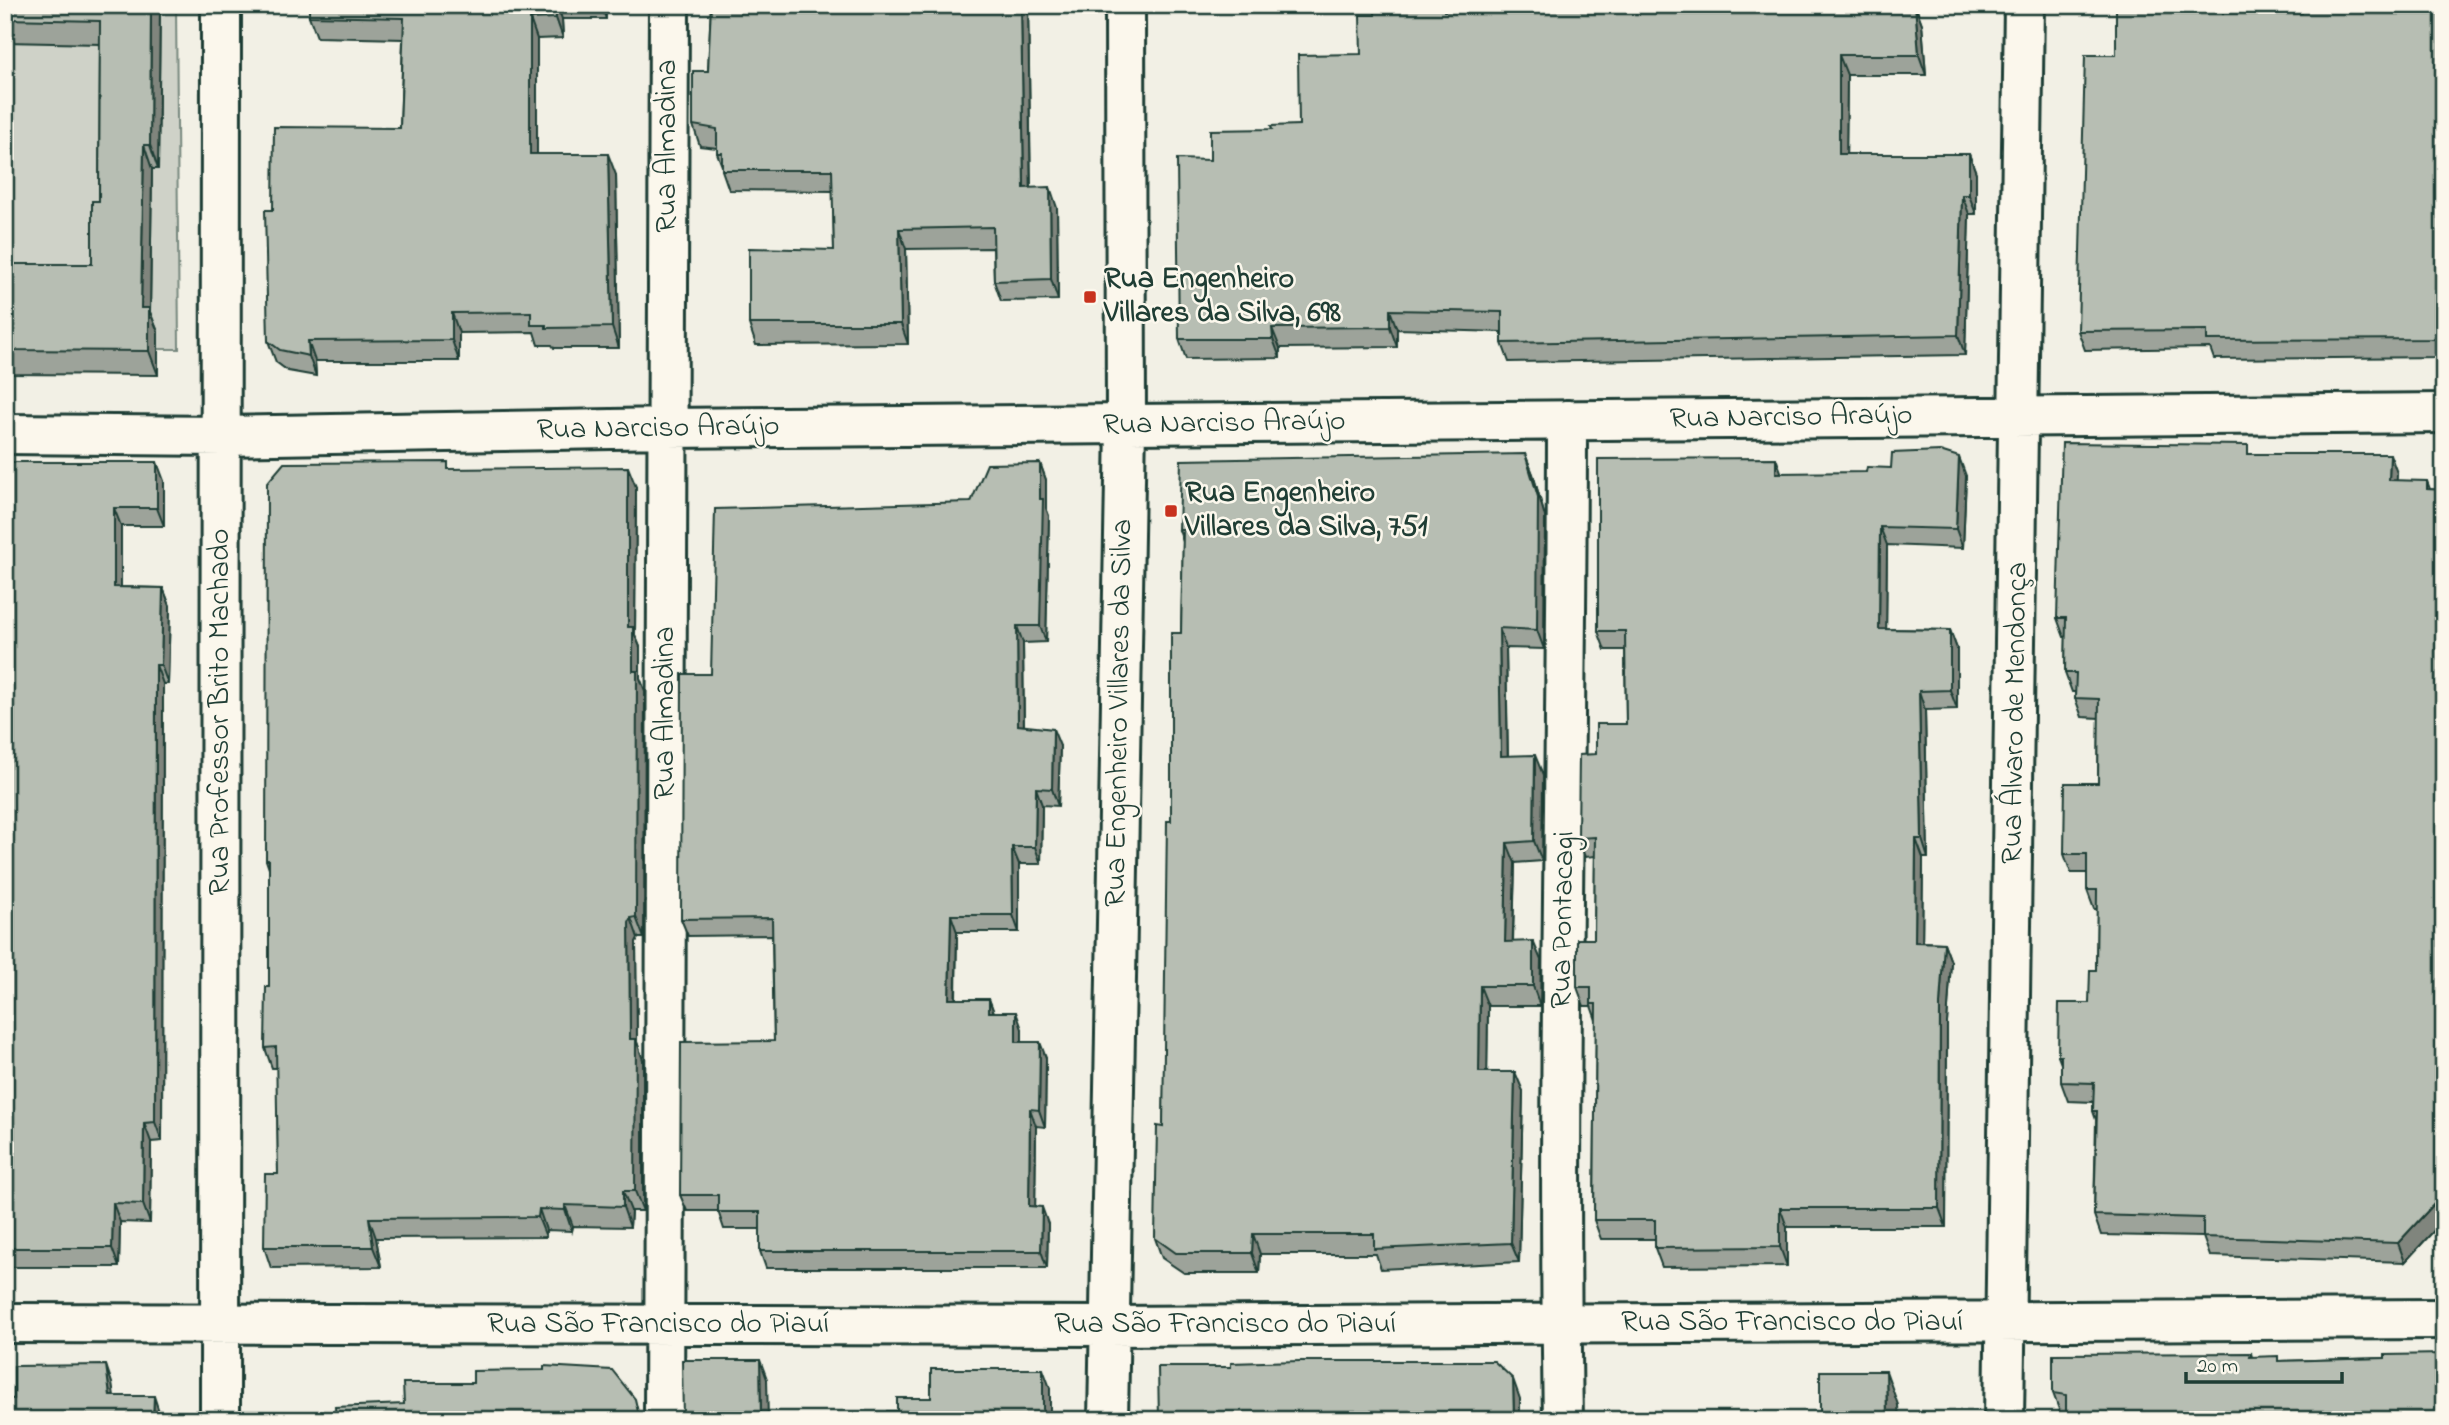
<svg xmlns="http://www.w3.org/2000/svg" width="2449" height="1425" font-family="'Indie Flower',sans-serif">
  <rect width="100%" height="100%" fill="#f2f0e5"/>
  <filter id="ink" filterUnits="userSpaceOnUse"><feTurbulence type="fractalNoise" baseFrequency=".0143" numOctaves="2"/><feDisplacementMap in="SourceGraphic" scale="14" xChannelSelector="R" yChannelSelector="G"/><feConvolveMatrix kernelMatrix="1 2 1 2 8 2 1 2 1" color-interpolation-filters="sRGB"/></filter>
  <g filter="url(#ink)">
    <path fill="#cfd2c8" stroke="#77887e" stroke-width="2" d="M5,5H176L179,349H5Z"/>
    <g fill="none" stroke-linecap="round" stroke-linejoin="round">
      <g stroke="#1f3d34" stroke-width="44">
        <path id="minor" d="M5,434L222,436L667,428L2444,413
          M5,1323L1108,1326L2444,1319
          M220,1420L221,5
          M664,1420L669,5
          M1108,1420L1126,425L1125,5
          M1563,1420C1557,1087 1567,753 1567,420
          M2004,1420L2024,5"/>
      </g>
      <use href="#minor" stroke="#fbf7ec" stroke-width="38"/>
    </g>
    <path fill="#9da39a" stroke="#1f3d34" stroke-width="2" d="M5,5H160L158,169H152L150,312L158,332V375L5,374V264H92L99,201L100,44L5,42Z
      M309,5H606V19H562L563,38L537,39V154L616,175L619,348H554L552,345H538L534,332L459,333V361H315L316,376L288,371L276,362L268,341L273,210L400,128L403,39L317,37L309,16Z
      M711,5H1028L1031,188L1057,208L1058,300L1001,301L994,281L993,248L906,249L908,344L756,345L749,324L834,250L833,191L729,190L722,170V166L717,153V148L700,146L693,125L708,71Z
      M1375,5H1451V11L1740,13L1915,5L1922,24L1926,75H1847L1846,154H1969L1976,173V214H1969L1965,355L1509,362L1502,343V332L1397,329V347L1280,348V358L1186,359L1179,339L1210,160L1272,129L1299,125L1361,54L1375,15Z
      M2116,5H2224L2227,13H2302L2345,9L2444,5V357L2214,359L2210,348L2085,350L2078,331L2116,55Z
      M1525,454L1533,474L1545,517L1544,649L1506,648L1508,756L1543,775L1542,861L1515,863L1513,942L1541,960L1540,1006H1488L1487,1072L1523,1091L1519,1262L1381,1269L1376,1254H1260L1259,1273H1184L1162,1258L1155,1238L1163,1127L1171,821L1181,633L1183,542L1179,530Z
      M2251,454L2397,473L2396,481H2427L2430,489L2444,490V1224L2441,1223L2405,1262L2210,1256L2203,1237L2101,1235L2094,1215L2096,1120L2093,1111V1102L2068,1101L2061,1082V1064L2058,1056L2089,1003L2096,970L2097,909H2094L2087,890V873H2071L2064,854L2098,783L2099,718L2082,717L2075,698V692H2072L2065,673L2066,637H2064L2057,618Z
      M5,462L164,481V526H121V587L163,588L170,606L168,684H163L162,1141L151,1142L150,1223L120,1222L119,1267H5Z
      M1040,463L1046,480V508L1049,516L1046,642L1023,643L1024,726L1060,746L1058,806L1042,805L1041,864H1019V932H957L956,999H989L994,1012L1022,1029V1042L1046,1058L1045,1127L1036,1126L1035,1207L1048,1224L1047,1268H766L760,1251V1229H724L718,1211H687L680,1195L774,1041L772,935L688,936L681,919L711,674L971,502Z
      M450,469L636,487L635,635L640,647V678L645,691L644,938H638L636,942L637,1042L643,1060V1211H631L630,1227L573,1226L572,1231L546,1230V1237L376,1238L381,1267L271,1268L264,1247L278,1174L277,1068H272L265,1048L269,987V869L266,860Z
      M1781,473L1966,476L1963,548L1887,545L1886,629L1950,630L1957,649V709L1925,710L1928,858H1923L1922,942L1944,943L1951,962L1947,1023L1946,1227H1787V1266L1662,1267L1655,1248V1239H1601L1594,1220L1596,1020L1591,1006H1584L1577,987L1594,939L1595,856L1585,857L1578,838L1596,754L1626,724L1625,650H1605L1598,631Z
      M2251,1353L2252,1357L2279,1361L2385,1358L2066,1413L2060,1412L2053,1393Z"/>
    <path fill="#80857d" stroke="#1f3d34" stroke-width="2" d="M151,5H160L158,169L150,145Z
      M555,5H557L562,19L563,38L556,18Z
      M601,5H606V19Z
      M1021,5H1028L1031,209L1024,188Z
      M1444,5H1451V31L1444,11Z
      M1656,5H1662L1663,32L1656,12Z
      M1915,5L1922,24L1926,75L1919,55Z
      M2221,5H2224L2228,17L2222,13Z
      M530,19L537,39V174L530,154Z
      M1839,55L1847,75L1846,173L1839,154Z
      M144,145L152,169L150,312L158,332V375L149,351L141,308Z
      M608,154L616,175L619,348L612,327Z
      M1969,154L1976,173V214L1969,195Z
      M1050,187L1057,208L1058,300L1051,279Z
      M1962,195L1969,214L1965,355L1958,335Z
      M899,229L906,249L908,344L901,324Z
      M1390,310L1397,329V347L1390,327Z
      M452,313L459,333V361L452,340Z
      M1272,328L1280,348V358L1273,339Z
      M308,341L315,361L316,376L309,356Z
      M1525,454L1533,474L1545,517L1544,649L1537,630Z
      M2390,454L2397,473L2396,500L2389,480Z
      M1959,457L1966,476L1963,548L1956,529Z
      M1776,458L1783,477L1776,473Z
      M157,462L164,481V526L157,508Z
      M1040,463L1046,480V508L1049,516L1046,642L1040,626Z
      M628,467L636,487L635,635L640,647V678L645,691L644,938L636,917L628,627Z
      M114,508L121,526V606L114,587Z
      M1880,527L1887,545L1886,648L1879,629Z
      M163,588L170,606L168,684L161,665Z
      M1017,626L1023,643L1024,742L1018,725Z
      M1499,628L1506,648L1508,776L1501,756Z
      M1950,630L1957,649V709L1950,690Z
      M156,665L163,684L162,1141L155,1122Z
      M1919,691L1925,710L1928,858L1922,839Z
      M1053,729L1060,746L1058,806L1052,789Z
      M1535,755L1543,775L1542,861L1534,841Z
      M1036,788L1042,805L1041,864L1035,847Z
      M1916,839L1923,858L1922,961L1915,942Z
      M1507,843L1515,863L1512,962L1505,942Z
      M1012,847L1019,864V932L1013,915Z
      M951,915L957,932L955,1016L949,999Z
      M631,918L638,938L636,942L637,1042L643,1060V1211L635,1191L630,1039L629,922Z
      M1533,941L1541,960L1540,1006L1533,986Z
      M1944,943L1951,962L1947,1023L1946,1227L1939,1208L1940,1004Z
      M1480,986L1488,1006L1487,1092L1479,1072Z
      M989,999L995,1016L989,1012Z
      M1016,1012L1022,1029V1059L1016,1042Z
      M1040,1042L1046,1058L1045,1127L1039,1110Z
      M1515,1072L1523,1091L1519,1262L1511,1243Z
      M1030,1109L1036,1126L1035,1223L1029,1206Z
      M144,1123L151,1142L150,1223L143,1204Z
      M623,1191L631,1211L630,1227L623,1207Z
      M113,1203L120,1222L119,1267L112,1248Z
      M2434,1204L2441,1223L2405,1262L2398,1243Z
      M565,1205L573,1226L572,1231L565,1210Z
      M1042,1207L1048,1224L1047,1268L1041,1251Z
      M1780,1208L1787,1227V1266L1780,1247Z
      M539,1209L546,1230V1237L538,1217Z
      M369,1218L376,1238L381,1267L373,1247Z
      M1253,1234L1260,1254L1259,1273L1252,1253Z
      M760,1360L767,1379L768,1420H761Z
      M106,1365L112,1383L117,1415L110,1396Z
      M1043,1369L1050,1388V1420H1043Z
      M1886,1371L1898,1405L1899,1420L1887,1419Z
      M1513,1379L1520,1399V1420H1514Z
      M154,1396L160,1415V1420H153Z"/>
    <path fill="#b7beb3" stroke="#1f3d34" stroke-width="2" d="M5,5H151L150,145H144L141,308H149V351L5,350V264H92V201H99L100,21L5,19Z
      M309,5H555L556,18L530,19V154H608L612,327L546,328V325H531V312L452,313V340L308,341L309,356L280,350L268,341L265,210H273L274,127L400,128L404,18L309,16Z
      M711,5H1021L1024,188L1050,187L1051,279L994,281L993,227L899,229L901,324H749V248L834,250L832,170H722V153H717V129L693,125V71H708Z
      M1375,5H1444V11H1528V5H1656V12L1740,13V5H1915L1919,55H1839V154H1969V195H1962L1958,335L1502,343V312L1390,310V327L1272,328L1273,339H1179L1177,159L1210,160V130L1272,129L1271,126L1299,125L1298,55L1361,54L1360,15H1375Z
      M2116,5H2221L2222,13H2302V9H2345V5H2444V339L2207,340V330L2078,331L2085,55H2116Z
      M2062,443L2248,445V454H2390L2389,480L2427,481V489L2444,490V1209L2434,1204L2398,1243L2203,1237V1218L2094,1215L2097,1111H2093L2094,1083L2061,1082V1056H2058L2059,1003H2089L2090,970H2096L2097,890H2087V854H2064L2065,783H2098L2099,699L2075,698L2076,673H2065L2066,618H2057Z
      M1940,451L1959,457L1956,529L1880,527L1879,629L1950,630V690L1919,691L1922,839H1916L1915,942L1944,943L1940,1004L1939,1208H1780V1247L1655,1248V1220H1594L1596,1004H1591V987H1577V939H1594L1595,837L1578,838L1579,755L1596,754V724H1626L1625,631H1598V459L1776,458V473L1866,472L1867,467L1891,468L1892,453Z
      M1525,454L1538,497L1537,630L1499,628L1501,756L1535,755L1534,841L1507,843L1505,942L1533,941V986H1480L1479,1072H1515L1511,1243L1374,1249V1234H1253L1252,1253H1176L1155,1238L1157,1126L1163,1127L1167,821H1171V633H1181L1183,530H1179L1181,460Z
      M5,462H157V508H114V587L163,588L161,665H156L155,1122L144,1123L143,1204L113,1203L112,1248H5Z
      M448,462V469L628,467V627H633V671H637L636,917L631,918L629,922L630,1039H636L635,1191H623V1207L565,1205V1210L539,1209L538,1217L369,1218L373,1247H264L265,1174H278L276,1047L265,1048L266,987H269V860H266L267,483L284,463Z
      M1040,463V499H1043L1040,626H1017L1018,725L1053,729L1052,789L1036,788L1035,847H1012L1013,915H951L949,999H989V1012H1016V1042H1040L1039,1110L1030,1109L1029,1206L1042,1207L1041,1251H760V1212H718V1195H680L681,1042L774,1041L772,918L681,919L682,674H711L715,509L971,502L987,464Z
      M2251,1353L2250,1357L2278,1356V1361L2385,1358V1355L2444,1354V1420H2066V1395L2053,1393V1354Z
      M682,1360H760L761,1420H683Z
      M1300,1361H1494L1513,1379L1514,1420H1159L1158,1367H1231V1363Z
      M106,1365L110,1396H154L153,1420H5V1398L14,1399V1366Z
      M544,1366L612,1370L635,1399L638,1412L650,1420H336L335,1407L404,1404L403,1383H473V1371L544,1370Z
      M931,1369H1043V1420H887V1411H897V1398H931Z
      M1820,1371H1886L1887,1419L1820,1420Z"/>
  </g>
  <g fill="#c8321e" stroke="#fbf7ec" stroke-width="2.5">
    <rect x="1083" y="290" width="14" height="14" rx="3.5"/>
    <rect x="1164" y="504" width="14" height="14" rx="3.5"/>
  </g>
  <g text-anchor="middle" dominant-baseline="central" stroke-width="5" stroke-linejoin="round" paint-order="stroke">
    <g font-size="30" fill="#1f3d34" stroke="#fbf7ec">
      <text transform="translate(668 146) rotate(-90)">Rua Almadina</text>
      <text transform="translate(1791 418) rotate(-1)">Rua Narciso Araújo</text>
      <text transform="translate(1224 424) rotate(-1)">Rua Narciso Araújo</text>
      <text transform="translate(658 429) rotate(-1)">Rua Narciso Araújo</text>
      <text transform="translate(221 712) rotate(-90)">Rua Professor Brito Machado</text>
      <text transform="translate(666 713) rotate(-90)">Rua Almadina</text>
      <text transform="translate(1120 713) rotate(-89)">Rua Engenheiro Villares da Silva</text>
      <text transform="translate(2016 713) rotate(-89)">Rua Álvaro de Mendonça</text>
      <text transform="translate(1564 920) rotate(-89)">Rua Pontacagi</text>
      <text x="1792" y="1323">Rua São Francisco do Piauí</text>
      <text x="658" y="1325">Rua São Francisco do Piauí</text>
      <text x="1225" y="1325">Rua São Francisco do Piauí</text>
    </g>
    <g font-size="30" font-weight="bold" fill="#1f3d34" stroke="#fbf7ec" text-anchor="start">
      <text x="1104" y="280">Rua Engenheiro<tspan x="1104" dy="34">Villares da Silva, 698</tspan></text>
      <text x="1185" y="494">Rua Engenheiro<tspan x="1185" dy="34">Villares da Silva, 751</tspan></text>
    </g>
  </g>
  <rect width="2449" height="1425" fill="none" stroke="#fbf7ec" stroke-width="28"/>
  <rect x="14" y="14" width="2421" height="1397" fill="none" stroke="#1f3d34" stroke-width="2.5" filter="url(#ink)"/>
  <path d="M2186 1372v10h156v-10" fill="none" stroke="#1f3d34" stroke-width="3.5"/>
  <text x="2197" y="1372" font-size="21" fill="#1f3d34" stroke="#fbf7ec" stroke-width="5" paint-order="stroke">20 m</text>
</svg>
